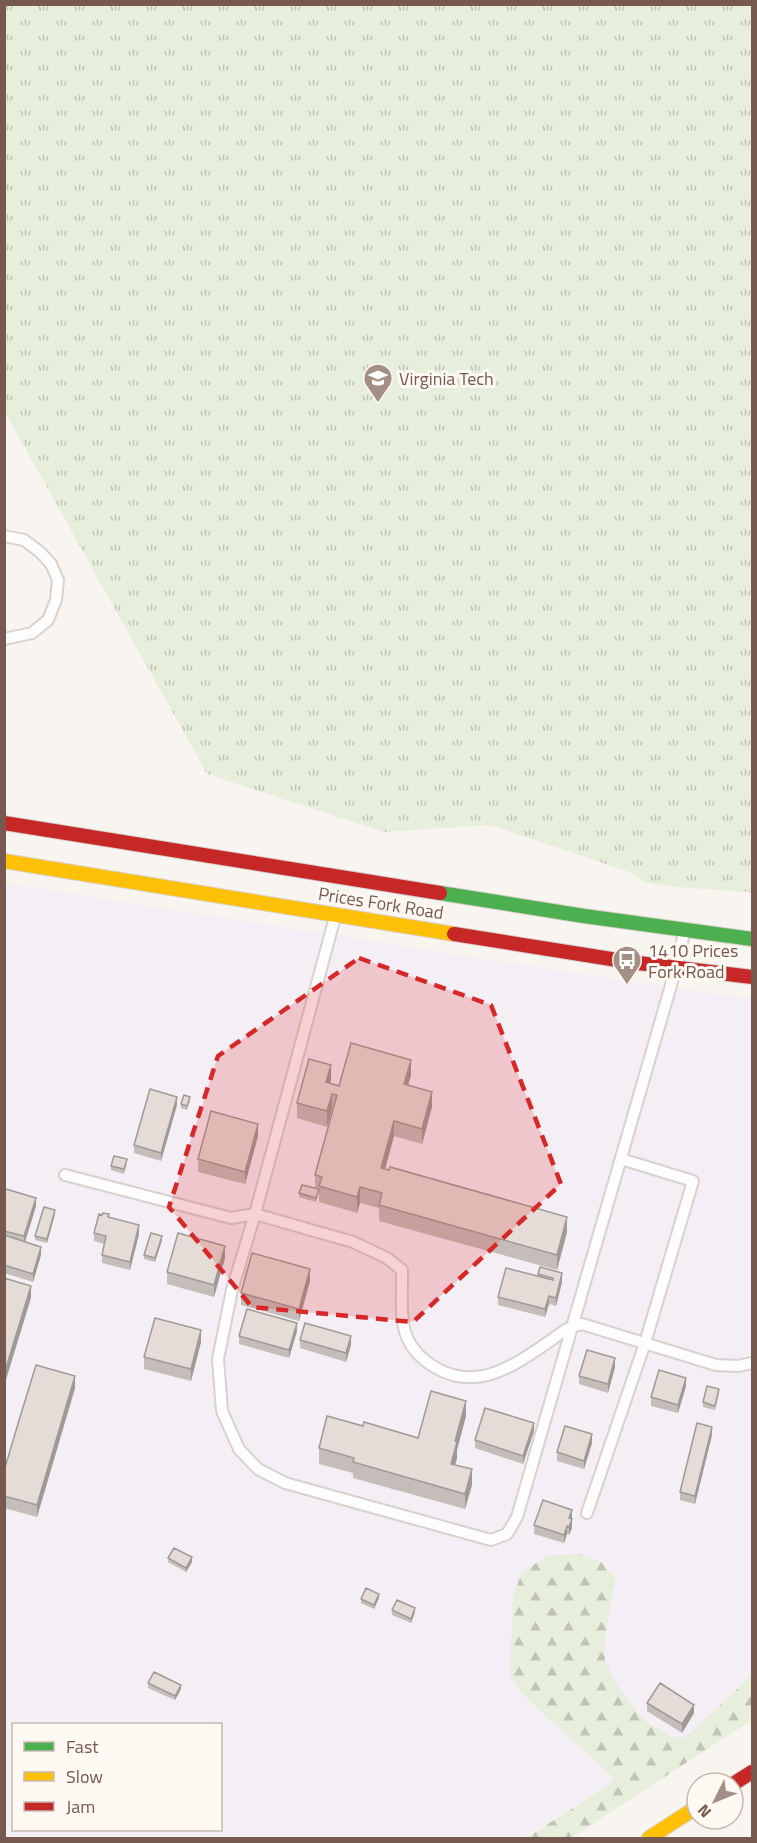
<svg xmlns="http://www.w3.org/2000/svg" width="757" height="1843" font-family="'Titillium Web',sans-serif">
  <defs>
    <pattern id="grass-tufts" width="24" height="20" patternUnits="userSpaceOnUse" patternTransform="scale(1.5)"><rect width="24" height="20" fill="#e8eedc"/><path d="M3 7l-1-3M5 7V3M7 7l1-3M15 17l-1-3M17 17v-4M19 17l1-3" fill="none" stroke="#c1c4b5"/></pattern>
    <pattern id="forest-firs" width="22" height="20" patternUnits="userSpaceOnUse" patternTransform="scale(1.5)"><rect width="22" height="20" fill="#e8eedc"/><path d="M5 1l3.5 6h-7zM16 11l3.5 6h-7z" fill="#c1c4b5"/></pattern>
  </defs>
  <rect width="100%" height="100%" fill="#f8f4f0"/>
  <path fill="#f4eef5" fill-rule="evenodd" d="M4,883L631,982L752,999V1687L684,1739L522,1838H5ZM14,1724H220V1830H14Z"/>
  <path fill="url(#grass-tufts)" d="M4,5H752V892L675,887L646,883L629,872L490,825L384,832L207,774L5,412Z"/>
  <path fill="url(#forest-firs)" d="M579,1554L601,1562L615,1577L605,1639V1661L620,1690L647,1723L671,1736L684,1739L752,1675V1720L571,1838H526L606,1787L614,1778L523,1695L510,1676L513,1597L522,1572L548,1556Z"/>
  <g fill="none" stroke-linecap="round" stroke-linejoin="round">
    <g stroke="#d8d1cd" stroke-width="14">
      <path id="lane" d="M4,536L24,540L40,552L51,564L58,580L56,600L48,620L32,633L4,639
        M335,917L255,1214L232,1290L218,1359L222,1411L239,1449L258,1469L285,1483L491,1540L507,1534L517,1517L676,968L684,933
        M65,1175L231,1218L255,1214L353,1242L387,1258L402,1270C403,1313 394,1343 436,1368C478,1392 515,1365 550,1341C561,1333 569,1326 582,1324L716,1365L738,1366L752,1363
        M587,1513L645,1343L693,1181L621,1159"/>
    </g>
    <g stroke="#d9d0cc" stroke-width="16">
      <path id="fast" d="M440,893L584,916L752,939"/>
    </g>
    <g stroke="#d9d0cc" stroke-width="16">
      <path id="slow" d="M4,861L454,934
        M649,1838L697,1807"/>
    </g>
    <g stroke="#d9d0cc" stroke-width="16">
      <path id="jam" d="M4,823L440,893
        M454,934L630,962L752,977
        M733,1784L752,1772"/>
    </g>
    <use href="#lane" stroke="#fefdfd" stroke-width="10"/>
    <use href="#fast" stroke="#4caf50" stroke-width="14"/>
    <use href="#slow" stroke="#ffc107" stroke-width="14"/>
    <use href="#jam" stroke="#c62828" stroke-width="14"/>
  </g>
  <path fill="#c5bdb9" d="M411,1075L408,1085L432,1107L422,1144L394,1136L385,1169L567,1232L557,1270L379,1221V1208L360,1203L357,1213L319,1202V1192L316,1202L299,1197V1193L315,1188V1175L333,1110L332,1109L327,1127L297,1118V1103L331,1080L330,1083L339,1086Z
    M190,1101L187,1110L181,1108V1104Z
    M177,1105L161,1161L134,1153V1145Z
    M258,1136L245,1184L198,1172V1159Z
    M127,1164L124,1174L111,1170V1166Z
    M4,1193L36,1206L25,1242L41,1255L33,1282L4,1273Z
    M55,1214L47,1243L35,1240V1236Z
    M109,1217L139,1234L130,1270L102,1263V1255L104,1244L94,1241V1233Z
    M162,1240L155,1262L144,1259V1255Z
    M225,1258L214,1297L167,1284V1272Z
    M538,1274L562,1282L556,1306L549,1304L545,1317L498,1305V1297L538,1276Z
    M310,1281L299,1321L241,1305V1293Z
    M297,1331L289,1358L239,1344V1336Z
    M300,1340L351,1345L346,1362L300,1348Z
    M201,1342L191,1381L144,1369V1357Z
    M615,1367L608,1393L579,1384V1376Z
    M686,1386L678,1413L651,1406V1397Z
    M75,1388L37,1517L4,1508V1471Z
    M719,1393L715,1410L703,1407V1402Z
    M466,1416L457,1450V1458L455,1465L472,1485L465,1509L353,1478V1473L319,1464V1448L363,1426L418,1438Z
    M534,1431L523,1464L475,1448V1440Z
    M712,1435L695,1504L680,1500V1492Z
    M592,1443L584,1469L557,1461V1452Z
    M572,1510V1528L569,1535L567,1534L564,1543L534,1534V1525Z
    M168,1558L192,1562L186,1572L168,1562Z
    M379,1598L374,1609L361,1603V1599Z
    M392,1610L415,1612L411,1623L392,1615Z
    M148,1683L181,1689L175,1700L148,1688Z
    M647,1703L694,1713L682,1733L647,1711Z"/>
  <path fill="#a09a96" d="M411,1060V1075L404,1099V1084Z
    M331,1065V1080L326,1097V1082Z
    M432,1092V1107L422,1144V1129Z
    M332,1094V1109L327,1127V1111Z
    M177,1097V1105L161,1161V1153Z
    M394,1121V1136L381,1184V1168Z
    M258,1124V1136L245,1184V1172Z
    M360,1187V1203L357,1213V1197Z
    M36,1198V1206L24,1245V1236Z
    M55,1210V1214L47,1243V1239Z
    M567,1217V1232L557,1270V1255Z
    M139,1225V1234L130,1270V1262Z
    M162,1236V1240L155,1262V1258Z
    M225,1246V1258L214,1297V1285Z
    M41,1247V1255L33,1282V1274Z
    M310,1269V1281L299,1321V1309Z
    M562,1273V1282L556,1306V1298Z
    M31,1286V1298L5,1383V1371Z
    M549,1296V1304L545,1317V1309Z
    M297,1323V1331L289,1358V1350Z
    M201,1330V1342L191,1381V1369Z
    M351,1336V1345L346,1362V1353Z
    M615,1358V1367L608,1393V1384Z
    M75,1376V1388L37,1517V1505Z
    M686,1378V1386L678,1413V1405Z
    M466,1401V1416L457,1450V1458L451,1479V1464L455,1441Z
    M534,1423V1431L523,1464V1456Z
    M712,1427V1435L695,1504V1496Z
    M592,1434V1443L584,1469V1461Z
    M472,1469V1485L465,1509V1494Z
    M572,1510V1528L569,1535V1518Z
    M567,1526V1534L564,1543V1535Z
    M192,1557V1562L186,1572V1568Z
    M379,1594V1598L374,1609V1605Z
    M415,1608V1612L411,1623V1619Z
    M181,1685V1689L175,1700V1696Z
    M694,1705V1713L682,1733V1724Z"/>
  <path fill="#e5dcd7" stroke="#a09a96" stroke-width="1.5" d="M351,1043L411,1060L404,1084L432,1092L422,1129L394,1121L381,1168L389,1170L390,1167L567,1217L557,1255L379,1205L382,1193L360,1187L357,1197L319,1186L322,1177L315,1175L337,1095L332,1094L327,1111L297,1103L309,1059L331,1065L326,1082L339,1086Z
    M150,1089L177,1097L161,1153L134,1145Z
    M184,1095L190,1097L187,1106L181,1104Z
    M211,1111L258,1124L245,1172L198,1159Z
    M114,1156L127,1159L124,1169L111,1166Z
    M302,1185L319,1189L316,1198L299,1193Z
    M6,1189L36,1198L24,1236L4,1231V1193Z
    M44,1207L55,1210L47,1239L35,1236Z
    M103,1213L109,1214L108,1217L139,1225L130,1262L102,1255L106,1236L94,1233L99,1214L102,1215Z
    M151,1233L162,1236L155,1258L144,1255Z
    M178,1233L225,1246L214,1285L167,1272Z
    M4,1235L41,1247L33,1274L4,1265Z
    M252,1253L310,1269L299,1309L241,1293Z
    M540,1267L562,1273L556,1298L549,1296L545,1309L498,1297L506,1268L553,1280V1278L538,1274Z
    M4,1278L31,1286L5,1371H4Z
    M247,1309L297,1323L289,1350L239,1336Z
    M155,1318L201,1330L191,1369L144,1357Z
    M305,1323L351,1336L346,1353L300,1340Z
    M587,1350L615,1358L608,1384L579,1376Z
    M36,1365L75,1376L37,1505L4,1496V1471L17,1427Z
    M659,1370L686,1378L678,1405L651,1397Z
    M707,1386L719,1389L715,1406L703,1402Z
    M431,1391L466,1401L455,1441L457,1442L451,1464L472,1469L465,1494L353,1462L354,1458L319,1448L327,1416L363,1426L364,1422L418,1438Z
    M485,1408L534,1423L523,1456L475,1440Z
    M697,1423L712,1427L695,1496L680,1492Z
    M565,1426L592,1434L584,1461L557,1452Z
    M543,1500L572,1510L569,1518L572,1519L569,1527L567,1526L564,1535L534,1525Z
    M174,1548L192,1557L186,1568L168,1558Z
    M366,1588L379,1594L374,1605L361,1599Z
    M397,1600L415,1608L411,1619L392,1610Z
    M154,1672L181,1685L175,1696L148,1683Z
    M660,1683L694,1705L682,1724L647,1703Z"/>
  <path fill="#d62828" fill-opacity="0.2" stroke="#d62828" stroke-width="4.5" stroke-dasharray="12 8" stroke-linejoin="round" d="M359,958L491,1005L561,1184L413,1322L252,1307L169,1207L218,1056Z"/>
  <defs>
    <g id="university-pin" transform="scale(1.5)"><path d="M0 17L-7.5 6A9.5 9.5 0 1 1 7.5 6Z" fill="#a48f87" stroke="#fef9f3"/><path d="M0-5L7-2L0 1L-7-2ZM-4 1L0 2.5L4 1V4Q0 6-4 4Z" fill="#fff"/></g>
    <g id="bus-pin" transform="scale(1.5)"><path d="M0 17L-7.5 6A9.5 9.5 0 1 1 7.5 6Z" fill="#a48f87" stroke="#fef9f3"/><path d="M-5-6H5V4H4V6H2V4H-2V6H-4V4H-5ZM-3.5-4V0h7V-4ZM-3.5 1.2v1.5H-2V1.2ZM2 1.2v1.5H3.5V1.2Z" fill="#fff"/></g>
  </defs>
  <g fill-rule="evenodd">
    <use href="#university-pin" x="378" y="378"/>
    <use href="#bus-pin" x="627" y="960"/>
  </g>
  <g text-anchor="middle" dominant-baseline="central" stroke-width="6" stroke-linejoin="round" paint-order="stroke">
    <g font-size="18" fill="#77594f" stroke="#fef9f3" text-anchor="start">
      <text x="399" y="378">Virginia Tech</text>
      <text x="648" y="950">1410 Prices<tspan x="648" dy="21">Fork Road</tspan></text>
    </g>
    <g font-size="18" fill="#77594f" stroke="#fef9f3">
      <text transform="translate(381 903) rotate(9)">Prices Fork Road</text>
    </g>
  </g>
  <rect width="757" height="1843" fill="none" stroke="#77594f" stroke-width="12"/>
  <rect x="12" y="1723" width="210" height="108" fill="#fef9f3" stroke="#c8b9b1" stroke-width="1.5"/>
  <rect x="24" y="1742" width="30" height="9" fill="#4caf50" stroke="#c8b9b1" stroke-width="1.5"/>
  <text x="66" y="1753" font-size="18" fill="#77594f">Fast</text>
  <rect x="24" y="1772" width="30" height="9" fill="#ffc107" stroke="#c8b9b1" stroke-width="1.5"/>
  <text x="66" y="1783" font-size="18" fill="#77594f">Slow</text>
  <rect x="24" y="1802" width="30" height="9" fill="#c62828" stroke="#c8b9b1" stroke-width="1.5"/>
  <text x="66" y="1813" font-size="18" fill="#77594f">Jam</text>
  <g transform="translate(715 1801) rotate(227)"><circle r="28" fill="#fef9f3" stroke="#c8b9b1" stroke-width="1.5"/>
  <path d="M0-4.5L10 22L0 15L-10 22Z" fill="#a48f87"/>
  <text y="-9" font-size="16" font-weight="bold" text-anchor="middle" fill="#77594f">N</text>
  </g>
</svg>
